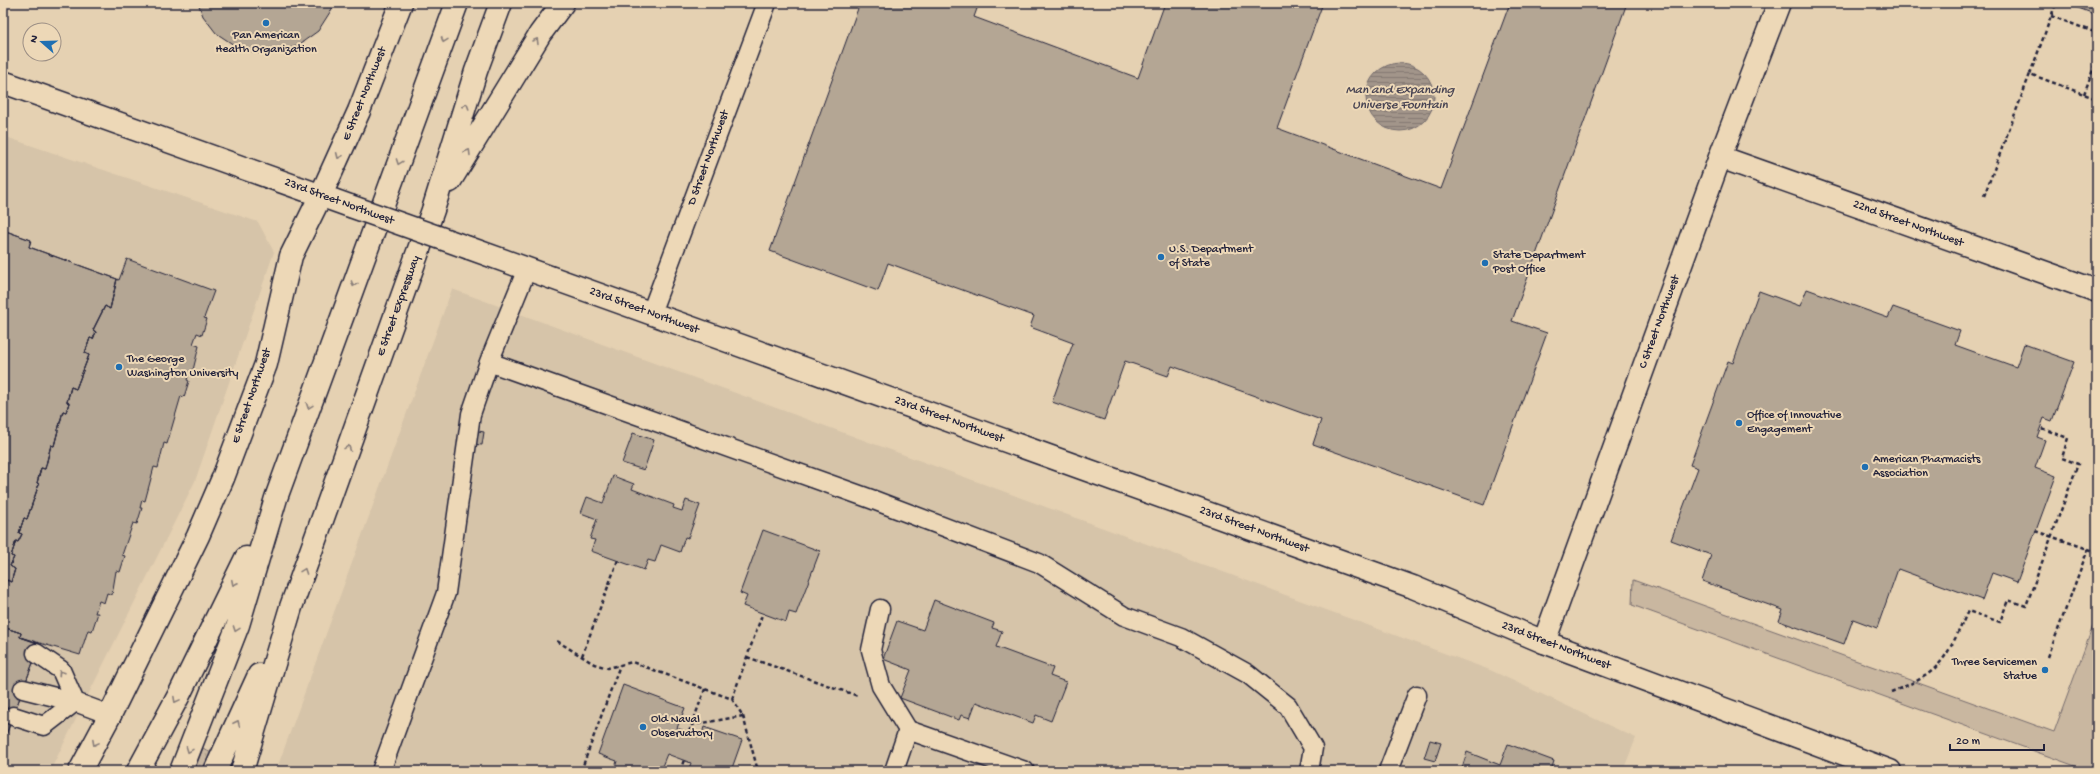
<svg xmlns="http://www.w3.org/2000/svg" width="2100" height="774" font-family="'Gochi Hand',sans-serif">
  <defs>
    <pattern id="grass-tufts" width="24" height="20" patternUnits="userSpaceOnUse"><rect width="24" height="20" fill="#c9b7a0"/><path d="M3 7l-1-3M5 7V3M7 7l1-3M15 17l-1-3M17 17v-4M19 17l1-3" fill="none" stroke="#ac9d8b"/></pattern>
    <pattern id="water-rules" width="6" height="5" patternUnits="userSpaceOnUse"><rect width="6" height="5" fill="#a2958a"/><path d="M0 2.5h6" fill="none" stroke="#847972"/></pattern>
  </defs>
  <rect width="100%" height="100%" fill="#e5d1b2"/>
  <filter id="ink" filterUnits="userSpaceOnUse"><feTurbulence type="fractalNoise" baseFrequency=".025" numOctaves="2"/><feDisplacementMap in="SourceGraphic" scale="8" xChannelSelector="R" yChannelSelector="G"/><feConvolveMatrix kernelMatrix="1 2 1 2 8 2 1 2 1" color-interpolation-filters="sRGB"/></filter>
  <g filter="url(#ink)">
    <path fill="#d6c4a9" d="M3,136L258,222L274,252L195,481L50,771H3Z
      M452,289L1490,670L1636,738L1623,771H276Z"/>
    <path fill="url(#grass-tufts)" stroke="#766c6e" d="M203,748L211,753L205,771H194Z"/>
    <path fill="#c9b7a0" stroke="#766c6e" d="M1633,580L2054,732L2097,615V771H2089L1632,605Z"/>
    <path fill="url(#water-rules)" stroke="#6f676a" d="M1366 97a34 34 0 1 1 68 0a34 34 0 1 1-68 0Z"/>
    <path fill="#b4a694" stroke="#22223b" d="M198,3H333L332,9L318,31L297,46L278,53H257L237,47L216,33L203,16Z
      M860,3H979L974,17L1138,78L1165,3H1323L1277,128L1441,189L1510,3H1627L1512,321L1547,333L1484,505L1313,444L1321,420L1172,366L1168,376L1125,361L1104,420L1052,402L1073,343L1030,327L1034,316L888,263L878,291L770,251Z
      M2065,3H2097V15Z
      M3,230L31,240L29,247L117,279L110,309L105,306L93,330L96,332L93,339L90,338L85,353L89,355L76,389L71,387L67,402L69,403L66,412L63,411L54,446L51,445L45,469L41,468L37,483L39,484L27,519L24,518L19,533L22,534L18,542L16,541L11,556L14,557L10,566L15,569L11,582L7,580L3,595Z
      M3,230L31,240L29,247L117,279L110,309L105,306L93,330L96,332L93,339L90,338L85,353L89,355L76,389L71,387L67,402L69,403L66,412L63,411L54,446L51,445L45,469L41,468L37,483L39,484L27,519L24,518L19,533L22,534L18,542L16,541L11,556L14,557L10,566L15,569L11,582L7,580L3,595Z
      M127,259L214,291L204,318L207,319L202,335L197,333L193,344L199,346L192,374L189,373L187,380L189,381L184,397L181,396L167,444L164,443L158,468L154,467L145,501L142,500L140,508H142L137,524L133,523L122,555L125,556L120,572L116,571L112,595L107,593L104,603L99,601L95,613H98L92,631L88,630L80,655L20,637L21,633L3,627V595L7,580L11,582L15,569L10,566L14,557L11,556L16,541L18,542L22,534L19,533L24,518L27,519L39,484L37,483L41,468L45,469L51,445L54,446L63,411L66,412L69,403L67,402L71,387L76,389L89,355L85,353L90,338L93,339L96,332L93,330L105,306L110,309L117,279L119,280Z
      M1807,289L1888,318L1893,307L1960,331L1955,345L2016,367L2024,344L2074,362L2052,421L2044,418L2037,437L2045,440L2035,468L2056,476L2017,582L1992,573L1982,600L1898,569L1877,628L1853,619L1844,644L1779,621L1783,610L1702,581L1711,555L1671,540L1698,468L1690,465L1728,361L1733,363L1759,291L1800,306Z
      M473,430L484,432L482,445L471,444Z
      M633,433L654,440L644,470L622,463Z
      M613,476L634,484L632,489L674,505L673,508L682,511L686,500L700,505L688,538L685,537L680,552L661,545L655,562L648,560L644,570L591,551L595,540L590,539L597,519L581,513L587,497L603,503Z
      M763,530L820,551L796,614L789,612L786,622L743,606L747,596L740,593Z
      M934,600L994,623L992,628L1002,631L996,647L1053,668L1050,676L1066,682L1051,721L1036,715L1033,723L976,702L970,718L961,715L959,720L900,698L911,670L883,659L897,621L923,630Z
      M3,627L21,633L20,637L40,644L3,743Z
      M3,627L21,633L20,637L40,644L3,743Z
      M623,685L685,708L677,728L701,737L704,727L742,740L731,771H688L691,763L667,754L660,771H614L617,761L598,754Z
      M1430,740L1441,743L1435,761L1424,758Z
      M1508,744L1554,761L1551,771H1461L1467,752L1500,765Z"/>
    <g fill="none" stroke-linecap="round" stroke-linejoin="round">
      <g stroke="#22223b" stroke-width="21">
        <path id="service" d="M651,313L767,3
          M489,362L871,499L1039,563L1124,616L1181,637L1248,674L1288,706L1313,748L1309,771
          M880,609L871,650L881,686L908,730L894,771
          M36,653L61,670L75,702
          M23,689L75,702L110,715
          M13,716L44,726L75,702
          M908,730L1025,771
          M381,771L446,593L471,414L489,362L527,269
          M1388,771L1417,695"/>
      </g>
      <g stroke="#22223b" stroke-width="25">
        <path id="minor" d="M1720,157L2097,291
          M1544,642L1720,157L1779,3"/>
      </g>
      <g stroke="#22223b" stroke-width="25">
        <path id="primary" d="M3,82L350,206
          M469,248L1413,587L1544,642L1890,771
          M110,715L198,536L223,478L266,364L291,256L321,195L359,111L401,3"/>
      </g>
      <g stroke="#22223b" stroke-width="25">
        <path id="motorway" d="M450,181L540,34L563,3
          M80,771L110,715
          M138,771L179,695L246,558
          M181,771L238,625L276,498L457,3
          M215,771L259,675
          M242,771L291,607L433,210L476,71L501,3"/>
      </g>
      <path stroke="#22223b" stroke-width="2.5" stroke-dasharray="4 3" stroke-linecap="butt" d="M2051,16L2097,33
        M2030,74L2056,3
        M2084,94L2097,59
        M1984,196L2030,74L2097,99
        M2035,531L2097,552
        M557,641L594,664L608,668L632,662L732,699L743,716L758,771
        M582,656L618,560
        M747,657L858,696
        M2048,657L2088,549
        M1891,692C1906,686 1922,680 1934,669C1950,654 1959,630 1968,611L2000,622L2008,600L2026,606L2078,464L2062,458L2068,438L2041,428
        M732,699L762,615
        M691,725L743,716
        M689,732L705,689
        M581,771L620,665
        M680,771L684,760"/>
      <use href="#service" stroke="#edd8b7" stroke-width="18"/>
      <use href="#minor" stroke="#edd8b7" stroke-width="22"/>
      <use href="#primary" stroke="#edd8b7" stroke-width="22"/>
      <use href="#motorway" stroke="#edd8b7" stroke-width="22"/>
      <g stroke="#22223b" stroke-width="25" stroke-linecap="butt">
        <path id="primary-bridge" d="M350,206L469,248"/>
      </g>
      <use href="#primary-bridge" stroke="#edd8b7" stroke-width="22"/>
    </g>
    <defs><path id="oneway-chevron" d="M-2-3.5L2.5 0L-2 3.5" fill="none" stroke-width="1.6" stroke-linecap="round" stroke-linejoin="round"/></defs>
    <g stroke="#887d79">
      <use href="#oneway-chevron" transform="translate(444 40) rotate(110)"/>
      <use href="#oneway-chevron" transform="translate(536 41) rotate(-59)"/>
      <use href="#oneway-chevron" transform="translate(466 106) rotate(-73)"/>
      <use href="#oneway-chevron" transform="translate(468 152) rotate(-59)"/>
      <use href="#oneway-chevron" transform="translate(339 156) rotate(114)"/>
      <use href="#oneway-chevron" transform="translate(399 162) rotate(110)"/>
      <use href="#oneway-chevron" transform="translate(354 284) rotate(110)"/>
      <use href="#oneway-chevron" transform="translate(309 406) rotate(110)"/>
      <use href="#oneway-chevron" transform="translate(348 448) rotate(-70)"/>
      <use href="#oneway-chevron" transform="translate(304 571) rotate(-70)"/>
      <use href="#oneway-chevron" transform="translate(234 583) rotate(116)"/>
      <use href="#oneway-chevron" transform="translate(236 629) rotate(110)"/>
      <use href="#oneway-chevron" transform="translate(61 673) rotate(-124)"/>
      <use href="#oneway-chevron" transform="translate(176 700) rotate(118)"/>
      <use href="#oneway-chevron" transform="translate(237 723) rotate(-65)"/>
      <use href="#oneway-chevron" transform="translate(95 743) rotate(118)"/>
      <use href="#oneway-chevron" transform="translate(189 750) rotate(111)"/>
    </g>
  </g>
  <g fill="#1f6fb2" stroke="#edd8b7" stroke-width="1.5">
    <circle cx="266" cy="23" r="4"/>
    <circle cx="1161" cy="257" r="4"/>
    <circle cx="1485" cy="263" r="4"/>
    <circle cx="119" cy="367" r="4"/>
    <circle cx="1739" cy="423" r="4"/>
    <circle cx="1865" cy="467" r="4"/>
    <circle cx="2045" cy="670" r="4"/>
    <circle cx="643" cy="727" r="4"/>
  </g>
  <g text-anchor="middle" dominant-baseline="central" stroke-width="4" stroke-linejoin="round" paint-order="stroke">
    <g font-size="12" fill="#22223b" stroke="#edd8b7" text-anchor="start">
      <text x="266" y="36" text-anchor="middle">Pan American<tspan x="266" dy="14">Health Organization</tspan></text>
      <text x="1169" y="250">U.S. Department<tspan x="1169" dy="14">of State</tspan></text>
      <text x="1493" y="256">State Department<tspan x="1493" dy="14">Post Office</tspan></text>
      <text x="127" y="360">The George<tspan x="127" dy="14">Washington University</tspan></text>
      <text x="1747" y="416">Office of Innovative<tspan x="1747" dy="14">Engagement</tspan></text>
      <text x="1873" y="460">American Pharmacists<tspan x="1873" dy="14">Association</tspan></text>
      <text x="2037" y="663" text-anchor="end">Three Servicemen<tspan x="2037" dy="14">Statue</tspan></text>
      <text x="651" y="720">Old Naval<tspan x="651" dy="14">Observatory</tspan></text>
    </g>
    <g font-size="12" fill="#22223b" stroke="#edd8b7">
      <text transform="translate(365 94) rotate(-68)">E Street Northwest</text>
      <text transform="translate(709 158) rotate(-70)">D Street Northwest</text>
      <text transform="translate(339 202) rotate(20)">23rd Street Northwest</text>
      <text transform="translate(1908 224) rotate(20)">22nd Street Northwest</text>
      <text transform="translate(399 306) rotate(-70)">E Street Expressway</text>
      <text transform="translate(644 311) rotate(20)">23rd Street Northwest</text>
      <text transform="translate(1660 322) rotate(-70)">C Street Northwest</text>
      <text transform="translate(252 396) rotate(-71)">E Street Northwest</text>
      <text transform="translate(949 420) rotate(20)">23rd Street Northwest</text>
      <text transform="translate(1254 530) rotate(20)">23rd Street Northwest</text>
      <text transform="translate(1556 646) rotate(21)">23rd Street Northwest</text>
    </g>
    <g font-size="13" font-style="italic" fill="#484453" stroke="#edd8b7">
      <text x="1400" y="90">Man and Expanding<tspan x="1400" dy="15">Universe Fountain</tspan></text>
    </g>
  </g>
  <rect width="2100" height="774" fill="none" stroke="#edd8b7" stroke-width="16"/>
  <rect x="8" y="8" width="2084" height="758" fill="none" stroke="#22223b" stroke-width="1.5" filter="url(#ink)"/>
  <g transform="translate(42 42) rotate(290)"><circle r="19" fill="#edd8b7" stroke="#9c8f85"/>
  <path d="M0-3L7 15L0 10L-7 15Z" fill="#1f6fb2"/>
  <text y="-6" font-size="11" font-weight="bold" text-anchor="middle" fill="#22223b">N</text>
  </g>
  <path d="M1950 744v6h94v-6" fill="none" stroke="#22223b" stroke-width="2"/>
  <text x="1956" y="744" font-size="12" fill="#22223b" stroke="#edd8b7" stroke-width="3" paint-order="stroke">20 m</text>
</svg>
